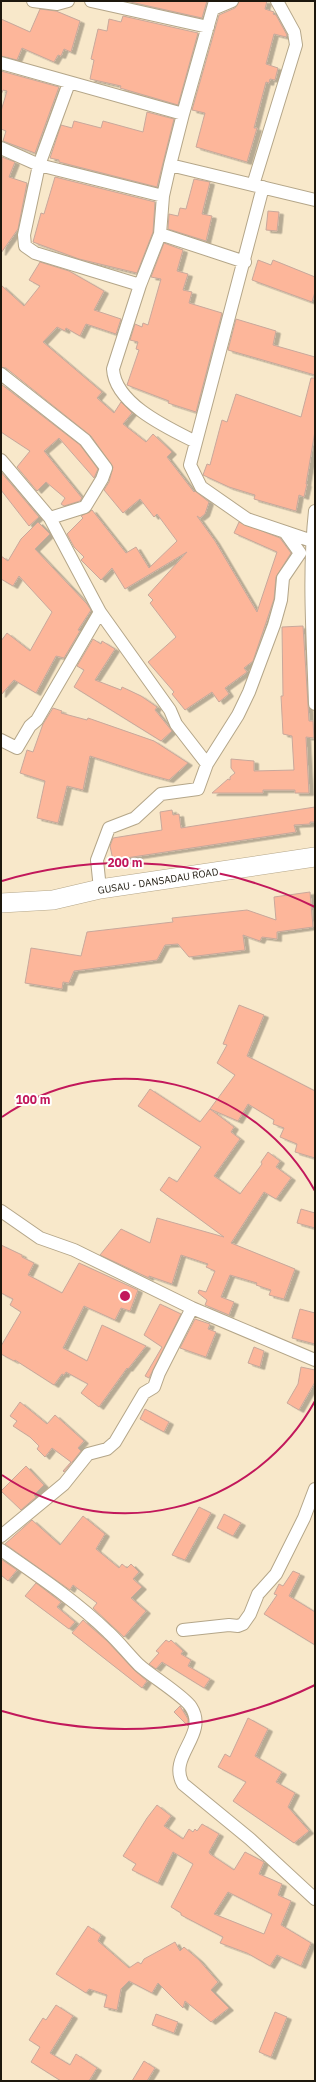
<svg xmlns="http://www.w3.org/2000/svg" width="316" height="2082" font-family="'IBM Plex Sans',sans-serif">
  <defs>
    <filter id="shadow"><feDropShadow dx="4.5" dy="2.5" stdDeviation="0" flood-color="#0004"/></filter>
  </defs>
  <rect width="100%" height="100%" fill="#f8e8ca"/>
  <path fill="#fdb69a" stroke="#c8a89b" fill-rule="evenodd" filter="url(#shadow)" d="M126,1H207L202,18Z
    M239,1H267L265,9L274,12L273,14L276,15L287,35L286,37L274,34L266,64L278,68L275,80L270,79L269,83L266,82L254,128H257L247,162L196,147L205,113L192,110L219,15L235,8Z
    M40,9L56,11L80,21L71,52L64,49L61,56L58,55L54,62L22,48L17,60L1,56V19L30,32Z
    M123,16L198,33L178,105L120,88L121,86L90,79L94,60L91,59L98,29L107,31L109,19L121,22Z
    M1,71L59,87L35,153L3,141L6,131L1,129V111L7,91L3,90L1,95Z
    M147,112L174,119L157,187L59,162V160L50,158L61,125L72,128L74,121L101,128L103,121L143,132Z
    M2,157L15,162L9,177L27,183L18,229L1,253Z
    M55,177L155,202L153,232L137,273L79,259L33,242L41,213L44,214Z
    M194,179L210,182L202,214L212,216L206,241L168,229L169,214L178,216L180,208L186,209Z
    M268,211L279,212L277,231L266,230Z
    M164,243L183,250L177,271L188,274L183,290L192,292L189,303L222,313L196,412L168,403L169,401L127,385L139,350L136,349L138,342L130,340L135,324L142,327L143,323L148,325L161,279L151,277Z
    M258,260L271,265L273,260L315,277V292L312,302L252,280Z
    M40,262L69,271L104,291L94,310L121,319L116,334L86,324L80,336L66,328L65,331L57,327L43,342L102,392L97,398L114,413L121,402L132,413L123,424L146,442L153,434L172,452L167,457L194,492L195,491L209,502L205,514L200,518L197,516L215,541L257,612L277,552L234,533L239,522L280,538L291,553L276,577L274,599L253,661L244,668L247,672L225,688L229,694L219,702L212,692L185,710L172,694L174,692L148,662L176,637L150,603L153,600L148,595L187,552L125,589L112,568L101,580L81,560L84,557L74,547L67,534L83,518L81,516L92,510L126,553L136,547L149,568L177,541L157,514L154,517L140,499L123,513L104,490L109,482L113,467L91,436L6,368L1,367V285L24,306L40,286L29,280Z
    M236,319L276,331L273,345L315,357V375L228,350Z
    M311,378H315V431L306,484H307L304,497L299,495L296,511L254,499L255,495L229,487L203,475L207,464L210,465L222,420L227,422L236,394L301,417Z
    M1,384L80,445L98,469L94,478L59,438L44,451L82,498L80,501L64,506L61,504L65,498L46,482L37,491L17,467L30,451L1,432Z
    M1,472L39,517L29,526L1,490Z
    M38,522L50,534L35,549L87,604L91,610L78,630L80,631L64,658L56,656L36,693L14,680L1,695V641L7,633L30,651L52,612L19,576L13,586L1,579V556L8,561L21,539Z
    M303,626L308,704L309,721H313L314,738L306,737L309,793H295V790H263V793H212L228,779L230,780V777L235,773L231,768V759L254,761V771L294,770L292,736L283,734L281,696H283L282,627Z
    M93,639L101,644L102,641L115,649L95,680L121,690L122,687L141,696L157,707L155,710L172,731L161,741L74,687L84,670L77,666Z
    M53,708L62,711L61,713L87,720L88,718L154,741L188,763L169,780L140,772L90,756L83,790L67,786L58,823L37,818L45,781L20,773L27,750L33,752L43,724Z
    M315,807V822H310V824L294,825L296,832L113,860L110,846L113,838L162,830L160,812L172,810L173,815L179,814L181,828Z
    M310,892L313,927L277,932V939L262,937L260,941L243,935L245,950L189,957L178,944L165,945L157,960L74,971L69,983L63,982L62,989L25,983L31,948L81,956L87,932L173,922L172,918L247,910L276,920L274,897Z
    M239,1005L264,1015L247,1056L315,1091V1158L295,1152L297,1144L280,1137L284,1128L273,1124L274,1120L248,1104L238,1121L210,1109L235,1075L217,1063L227,1045L223,1044Z
    M150,1089L200,1122L210,1109L234,1127L231,1132L240,1139L214,1176L240,1194L262,1164L261,1162L268,1152L280,1161L276,1167L291,1178L276,1199L264,1192L231,1243L295,1269L284,1299L269,1295L271,1290L256,1285L257,1283L230,1275L221,1297L234,1302L229,1315L205,1305L207,1300L198,1293L199,1290L206,1292L215,1271L206,1267L208,1264L181,1255L172,1284L149,1276V1278L100,1255L121,1229L150,1243L157,1218L224,1237L160,1190L169,1177L177,1182L201,1147L138,1106Z
    M301,1209L315,1213V1228L297,1223Z
    M1,1245L22,1255V1257L34,1263L28,1275L62,1293L79,1263L138,1290L130,1311L121,1308L115,1320L84,1306L63,1348L87,1361L102,1325L146,1346L128,1369L127,1368L99,1407L81,1393L88,1384L66,1372L64,1375L62,1374L54,1385L15,1360L14,1361L1,1354V1346L21,1312L10,1305L13,1299L1,1293Z
    M160,1304L181,1314L149,1378L145,1376L162,1347L144,1335Z
    M300,1309L315,1313V1344L292,1338Z
    M195,1319L210,1324L208,1329L216,1332L206,1357L180,1348Z
    M254,1347L264,1351L260,1367L248,1363Z
    M301,1367L315,1370V1382L299,1410L287,1403L298,1384Z
    M20,1402L47,1424L55,1415L84,1441L78,1448L81,1451L64,1472L63,1471L71,1462L52,1448L45,1457L37,1449L39,1446L30,1437L13,1426L17,1421L10,1416Z
    M145,1409L169,1422L164,1432L140,1419Z
    M26,1466L44,1485L34,1495L36,1497L21,1510L1,1491Z
    M199,1507L211,1513L185,1560L172,1555Z
    M224,1514L241,1523L233,1536L217,1528Z
    M83,1516L105,1534L96,1549L119,1568L122,1564L127,1568L131,1564L139,1572L133,1579L142,1587L131,1598L146,1611L124,1637L93,1608L97,1603L73,1585L70,1590L5,1544L32,1520L60,1545Z
    M1,1559L17,1570L8,1581L1,1575Z
    M293,1571L300,1574L289,1596L315,1612V1645L264,1614L277,1595L274,1594L279,1584L283,1586Z
    M36,1583L61,1602L57,1607L75,1622L69,1629L25,1596Z
    M83,1620L107,1641L134,1670L147,1681L142,1688L72,1633Z
    M166,1640L169,1642L171,1640L183,1651L181,1654L191,1660L188,1666L210,1679L204,1688L162,1662L156,1669L149,1664L159,1653L156,1651Z
    M180,1706L188,1719V1726L174,1712Z
    M248,1718L268,1729L255,1756L282,1772L276,1782L295,1793L288,1807L309,1831L294,1843L233,1801L246,1782L218,1767L225,1754L230,1757Z
    M157,1805L171,1816L164,1826L183,1839L189,1829L193,1832L195,1829L197,1831L202,1824L219,1834L209,1852L210,1854L234,1870L245,1852L264,1862L259,1874L282,1884L278,1895L291,1901L281,1925L311,1943L301,1966L277,1955L270,1966L247,1953L220,1943L223,1937L181,1915V1913L171,1907L193,1864L173,1852L158,1883L132,1870L136,1864L123,1856L147,1818ZM228,1892L272,1914L264,1934L214,1914Z
    M88,1926L101,1935L98,1941L129,1968L138,1962L141,1964L144,1959L175,1942L180,1951L184,1947L199,1960L218,1982L211,1990L229,2008L211,2022L185,2001L183,2008L158,1983L152,1993L129,1981L121,1989L117,2010L104,2007L107,1995L89,1989L86,1993L56,1974Z
    M56,2005L73,2016L50,2053L70,2065L76,2054L97,2068L89,2081H61L31,2062L40,2047L29,2040L43,2018L46,2020Z
    M275,2012L287,2017L271,2057L259,2052Z
    M156,2014L178,2022L174,2033L152,2025Z
    M144,2061L155,2068L147,2081H132Z"/>
  <g fill="none" stroke-linecap="round" stroke-linejoin="round">
    <g stroke="#b4a689" stroke-width="14">
      <path id="street" d="M33,1L57,4L68,1
        M91,1L208,27
        M213,9L232,1
        M1,63L183,114
        M69,83L39,165L24,235L25,246L35,253L140,285
        M1,148L39,165L163,196
        M170,165L315,200
        M253,185L296,45L294,32L277,1
        M263,187L190,465L201,487L247,519L312,541
        M160,234L245,262
        M1,374L85,440L106,468L102,479L85,507L50,518
        M196,442C168,428 115,404 113,369L140,285L160,234L163,196L170,165L183,114L215,1
        M1,460L50,518L100,612L170,710L176,724L207,764
        M315,511C308,575 313,640 315,704
        M1,740L17,748L30,726L37,720L100,612
        M100,889L97,860L109,828L135,818L161,794L198,789L207,764L238,715L249,692L274,625L281,600L283,578L300,553L285,532
        M1,1211L40,1238L74,1250L192,1308L315,1360
        M1,1536L64,1484L88,1454L107,1449L115,1442L144,1393L154,1387L159,1373L192,1308
        M1,1550C37,1575 76,1601 108,1632C119,1642 128,1654 139,1665C151,1676 184,1696 191,1707C209,1735 167,1756 183,1784L250,1839L315,1899
        M183,1630L229,1625L238,1626L243,1624L250,1614L258,1594L276,1574L304,1518L315,1489"/>
    </g>
    <g stroke="#b4a689" stroke-width="20">
      <path id="primary" d="M1,903L53,900L100,889L315,857"/>
    </g>
    <use href="#street" stroke="#fff" stroke-width="12"/>
    <use href="#primary" stroke="#fff" stroke-width="19"/>
  </g>
  <g fill="none" stroke="#c2185b" stroke-width="2">
    <path d="M315 1401A217 217 0 0 1 2 1475M2 1117A217 217 0 0 1 315 1191"/>
    <path d="M315 1685A433 433 0 0 1 2 1711M2 881A433 433 0 0 1 315 907"/>
  </g>
  <g text-anchor="middle" dominant-baseline="central" stroke-width="4" stroke-linejoin="round" paint-order="stroke">
    <g font-size="10" fill="#1d180d" stroke="#fff">
      <text transform="translate(158 881) rotate(-9)">GUSAU - DANSADAU ROAD</text>
    </g>
  </g>
  <circle cx="125" cy="1296" r="6" fill="#c2185b" stroke="#fff" stroke-width="2"/>
  <g font-size="12" text-anchor="middle" font-weight="bold" fill="#c2185b" stroke="#fff" stroke-width="4" stroke-linejoin="round" paint-order="stroke">
    <text x="125" y="867">200 m</text>
    <text x="33" y="1104">100 m</text>
  </g>
  <rect width="316" height="2082" fill="none" stroke="#1d180d" stroke-width="4"/>
</svg>
